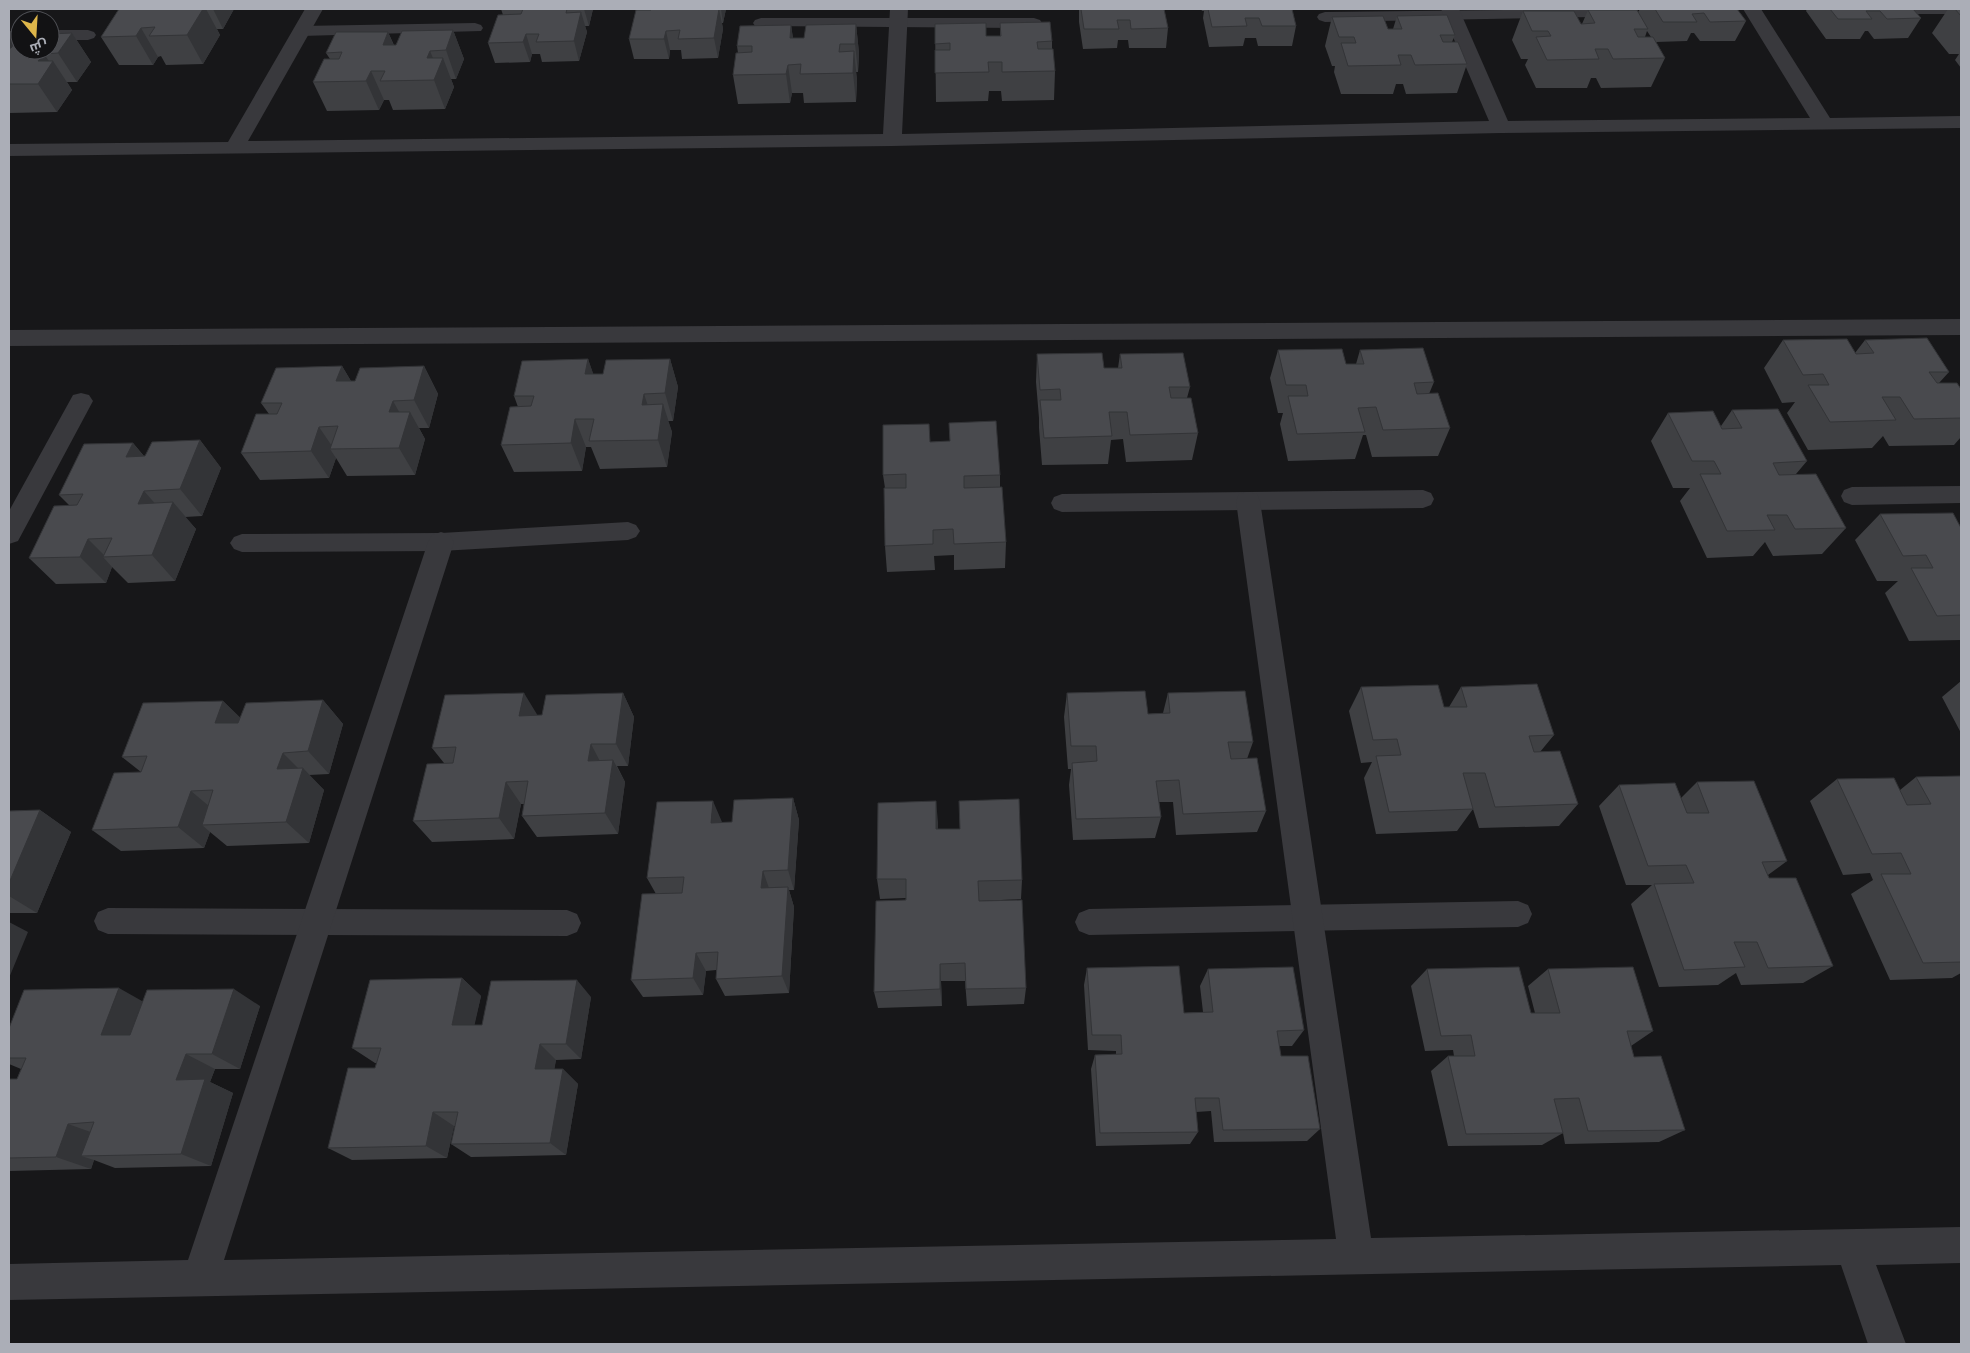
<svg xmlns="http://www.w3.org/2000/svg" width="1970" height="1353" font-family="Raleway,Cairo,sans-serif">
  <rect width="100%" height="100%" fill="#171719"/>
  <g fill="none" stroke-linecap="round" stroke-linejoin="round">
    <path fill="#39393d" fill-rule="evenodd" d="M1587,9L1593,11L1595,14L1593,17L1325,22L1319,20L1317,17L1319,14L1325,12Z
      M1909,9H1961V14H1917L1911,12Z
      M761,18H1034L1040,20L1042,23L1040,26L1034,28L755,26L753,23L755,20Z
      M475,23L481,25L483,28L481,31L301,36L295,34L293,31L295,28L301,26Z
      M50,30H88L94,32L96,35L94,38L88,40H50Z
      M9,31H20V41H9Z
      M1961,486V503L1852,505L1844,502L1841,496L1844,490L1852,487Z
      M1423,490L1431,493L1434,499L1431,505L1423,508L1062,512L1054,509L1051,503L1054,497L1062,494Z
      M628,522L636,525L640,531L636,537L628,540L441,551L242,552L234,549L230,543L234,537L242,534L441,533Z
      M1518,901L1528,905L1532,914L1528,923L1518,927L1089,935L1079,931L1075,922L1079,913L1089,909Z
      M108,908L567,910L577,914L581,923L577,932L567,936L108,934L98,930L94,921L98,912Z"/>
    <path fill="#39393d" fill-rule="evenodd" d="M305,9H323L248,141L883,134L890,9H908L902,134L1489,121L1441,9H1459L1508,121L1810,118L1743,9H1761L1830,118L1961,116V128L1501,133L892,146L9,156V144L228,142Z
      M1961,319V335L9,346V330Z
      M81,393L89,395L93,401L18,541L9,544V511L73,395Z
      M1248,492L1257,494L1260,501L1371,1238L1961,1227V1263L1876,1265L1906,1344H1868L1841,1265L9,1300V1264L188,1260L428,542L432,535L441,532L450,535L454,542L224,1260L1336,1239L1236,501L1239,494Z"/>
  </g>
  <path fill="#3f4043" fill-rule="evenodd" d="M119,9H234L223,29H217L220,35L203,64L166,65L161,56L158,57L153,65H119L101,37Z
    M501,9H593L589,26H585L587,32L579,61L542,62L540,54H532L530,62L495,63L488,43L503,15Z
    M639,9H726L723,23H722L723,29L718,58L682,59L681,50H670L669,59H634L629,39Z
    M1079,9H1164L1168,28L1166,48H1129L1128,40H1118L1117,48L1083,49L1079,22Z
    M1201,9H1292L1296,26L1292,46H1258L1256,38H1245L1243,46L1209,47L1203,18L1204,11H1202Z
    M1640,9H1737L1746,21L1735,41H1700L1694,33H1691L1687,41L1656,42L1665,58L1651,87L1601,88L1596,78H1591L1587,88H1536L1525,65L1528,59H1521L1512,40L1523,11L1581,24H1582L1588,10L1638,12ZM1647,31L1651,37H1645Z
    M1807,9H1913L1921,18L1908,38L1874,39L1868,31H1865L1860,39H1826L1806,11Z
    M1948,9H1961V68L1955,60L1959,54H1949L1932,33Z
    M1397,16L1455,35L1452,42L1467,64L1457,93L1406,94L1403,84H1396L1393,94H1341L1334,72L1335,66H1332L1325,46L1332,17L1388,29H1393Z
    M1000,23L1052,41V49L1055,71L1054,100L1002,101L1001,91H989L988,101L936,102L935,24L986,36H1000Z
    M856,24L859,53L858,72H856L857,80L856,102L804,103L803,93H792L790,103L738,104L733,75L738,53L737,46L791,25L793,38H804Z
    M453,30L464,59L456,79H451L454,87L445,109L393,110L389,100H384L379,110L327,111L313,82L330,59L326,53L388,32L394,45H396Z
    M72,33L91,62L77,82H67L72,90L57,112L9,113V37L14,44Z
    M1783,340L1855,353L1865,340L1949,372L1939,383L1961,389V437L1954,445L1889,446L1883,436L1872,448L1808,450L1787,413L1795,402L1782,403L1764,368Z
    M1278,350L1346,364H1356L1360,350L1434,382L1429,394L1450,428L1438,456L1372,457L1366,435H1363L1355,459L1288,461L1280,424L1283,413H1278L1270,378Z
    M1037,354L1104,368H1118L1120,354L1190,387L1187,398L1198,433L1192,460L1126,462L1123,439L1111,440L1108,464L1042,465L1039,428V418L1036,382Z
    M588,359L593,374H603L670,359L678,387L673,421H668L672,432L667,467L600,469L591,447H586L582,471L514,472L501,445L518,407L514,396Z
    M342,366L351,381H355L424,366L438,394L429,428H419L425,439L415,475L347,476L336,458L329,478L260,480L241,453L269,414L261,403Z
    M1732,410L1807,461L1796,474L1846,528L1822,554L1773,556L1765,542L1753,556L1707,558L1680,501L1690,488H1673L1651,441L1668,413L1721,426Z
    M949,423L1000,475V487L1006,542L1005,568L954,570V555L934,556L935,570L887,572L885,546V488L883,475L930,442L950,441Z
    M200,440L221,468L202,516L185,517L196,529L175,581L128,583L112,567L106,583L56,584L29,558L70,506L59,495L133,443L144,456Z
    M1880,514L1961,528V640L1909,641L1885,593L1898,581H1877L1855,540Z
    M1961,681V733L1942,697Z
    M1361,687L1444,707H1449L1461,687L1554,735L1540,752L1578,804L1559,826L1479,828L1472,806L1473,809L1457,831L1376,834L1364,778L1372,762L1361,763L1349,711Z
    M623,693L634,717L628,766H617L625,782L618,834L537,837L522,816L524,804H521L514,839L432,842L413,821L444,763L432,748L537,715H542Z
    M1067,693L1148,714L1163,713L1168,693L1253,742L1247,759L1266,811L1257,832L1176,835L1173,802H1159L1161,817L1155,838L1073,840L1069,785L1071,769H1068L1064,717Z
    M323,700L343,724L329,774L309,775L324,790L309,843L227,846L210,832L204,848L121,851L92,830L141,772L122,757L223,701L240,718Z
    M1961,776V973L1952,978L1890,980L1851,894L1873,880L1870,873L1843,875L1810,801L1837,779L1900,790L1916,777Z
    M1697,782L1787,861L1768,875L1769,878L1833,966L1803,983L1741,985L1736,973L1718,985L1659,987L1631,904L1652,885H1626L1599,806L1619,785L1681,798Z
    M793,798L799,820L794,890H789L794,907L789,993L725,996L716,979V970L706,971L703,995L643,997L631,980L656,894L647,878L722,822H732Z
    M40,810L71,832L37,913H9V811Z
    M938,822V829L1022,880L1021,899L979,901L1026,988L1024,1004L967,1006L965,981H941L942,1006L878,1008L874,992L906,898L880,899L877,879Z
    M1087,968L1184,1013L1203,1012L1200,986L1208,969L1304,1030L1292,1046H1279L1281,1056L1320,1129L1307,1141L1214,1142L1211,1111L1196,1112L1198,1132L1190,1144L1096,1146L1091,1069L1095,1055L1116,1054V1051L1088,1050L1084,985Z
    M1427,969L1531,1013H1535L1528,986L1548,969L1653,1031L1631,1046L1634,1057L1685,1130L1659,1142L1565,1144L1563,1133L1542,1145L1448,1146L1431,1071L1448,1056H1454L1453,1050L1425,1051L1411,986Z
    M462,978L481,996L474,1025H482L591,997L581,1059L556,1060L554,1069H563L578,1084L566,1155L471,1157L451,1144L456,1126H454L447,1158L352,1160L328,1148L375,1068L377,1063H375L352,1048Z
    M143,1002L260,1006L240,1069H215L210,1082L233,1093L211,1166L115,1168L94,1160L91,1169L9,1171V1079H17L21,1069L9,1064V1028Z"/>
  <path fill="#333437" d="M203,9H206L220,35L203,64L187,35Z
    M213,9H234L223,29Z
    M584,9H593L589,26Z
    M719,9L723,29L718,58L714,38Z
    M721,9H726L723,23Z
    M581,12L587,32L579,61L574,41Z
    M856,24L859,53L858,72L855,44Z
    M791,25L795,54L790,38Z
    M141,28L158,57L153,65L136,36Z
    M453,30L464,59L456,79L446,50Z
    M666,31L670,50L669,59L664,39Z
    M388,32L400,60L383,45Z
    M72,33L91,62L77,82L58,53Z
    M526,34L532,54L530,62L523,42Z
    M9,37L27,63L9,65Z
    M430,51L438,70L443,58L454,87L445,109L434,80L427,58Z
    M854,51L857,80L856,102L853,73Z
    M44,54L51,64L53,61L72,90L57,112L38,84V61Z
    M788,65L792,93L790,103L786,74Z
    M371,71L384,100L379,110L366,81Z
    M588,359L598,387L585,374Z
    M670,359L678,387L673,421L665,393Z
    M342,366L358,393L336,381Z
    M424,366L438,394L429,428L414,400Z
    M644,394L653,421L642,405Z
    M393,401L406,424L410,412L425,439L415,475L399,448L389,412Z
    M663,404L672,432L667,467L658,440Z
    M575,419L586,447L582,471L571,443Z
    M319,427L334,449H330L336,458L329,478L311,451Z
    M200,440L221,468L202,516L180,489Z
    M133,443L155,470L126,457Z
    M144,491L167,517L138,504Z
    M173,502L196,529L175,581L152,555Z
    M88,539L106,557H103L112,567L106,583L80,557Z
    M524,693L538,716H519Z
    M623,693L634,717L628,766L616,744Z
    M323,700L343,724L329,774L308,751Z
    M223,701L247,724L215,723Z
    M591,744L603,767L588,761Z
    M283,753L302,772L303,768L324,790L309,843L286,822L277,769Z
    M613,760L625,782L618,834L605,813Z
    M506,782L521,804L514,839L499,818Z
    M191,791L216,812L202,825L210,832L204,848L178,827Z
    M793,798L799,820L794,890L788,870Z
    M713,801L722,822L720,844L711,823Z
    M936,801L938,822V850L936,829Z
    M40,810L71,832L37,913L9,896V883Z
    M763,871L770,891L761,888Z
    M788,887L794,907L789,993L782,976Z
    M9,922L28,932L9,978Z
    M696,953L706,971L703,995L693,978Z
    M940,964L941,981L942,1006L940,989Z
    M462,978L481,996L471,1041L452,1025Z
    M577,980L591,997L581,1059L566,1044Z
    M119,988L149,1005L132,1051L101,1035Z
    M234,989L260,1006L240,1069L212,1054Z
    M540,1044L556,1060L552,1084L535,1069Z
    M186,1054L215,1069L210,1082L233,1093L211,1166L181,1154L176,1080Z
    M563,1069L578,1084L566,1155L550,1143Z
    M433,1112L454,1126L447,1158L426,1146Z
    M68,1124L102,1136L81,1156L94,1160L91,1169L56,1157Z"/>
  <path fill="#494a4e" stroke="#333437" d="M119,9H203L187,35L149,36L155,27L141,28L136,36L101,37Z
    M523,9H567L566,13L581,12L574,41L536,42L539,34H526L523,42L488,43L498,15L521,14Z
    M652,9H719L714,38L678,39L680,30L666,31L664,39H629L636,10H651Z
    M1081,9H1164L1168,28L1131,29L1130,20H1117L1119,29H1084Z
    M1208,9H1292L1296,26H1262L1259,18H1245L1247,26L1212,27Z
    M1655,9H1737L1746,21L1710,22L1704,13L1692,14L1697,22H1663Z
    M1830,9H1913L1921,18L1887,19L1880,11H1866L1872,19H1838Z
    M1955,9H1961V16Z
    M1588,10H1637L1648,29H1634L1638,37H1653L1665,58L1613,59L1608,49H1595L1599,59L1547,60L1536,37L1551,36L1548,31H1532L1523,11H1574L1581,24L1595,23Z
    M1447,15L1455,35H1440L1443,42H1458L1467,64L1415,65L1411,55H1398L1401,65L1348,66L1341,43H1356L1354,37H1339L1332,17L1383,16L1388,29H1402L1397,16Z
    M1050,22L1052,41L1037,42L1038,49H1053L1055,71L1002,72V62H988L989,72L935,73V50H950V43L935,44V24L986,23V36H1001L1000,23Z
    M856,24L855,44H840L839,52L854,51L853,73L800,74L801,64L788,65L786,74L733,75L736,53L752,52V46H737L740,26L791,25L790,38H804L806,25Z
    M453,30L446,50L430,51L427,58H443L434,80L380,81L385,71H371L366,81L313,82L324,59H339L342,52L326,53L336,32H388L383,45H396L402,31Z
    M72,33L58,53L44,54L38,61H53L38,84H9V48H11L20,36V50H50V34Z
    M1927,338L1949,372H1929L1937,383H1957L1961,389V418L1914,419L1900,397H1882L1896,420L1830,422L1808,385H1829L1823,374L1803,375L1783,340L1847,339L1856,354L1874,353L1865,340Z
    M1423,348L1434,382L1414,383L1417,394L1438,393L1450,428L1383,430L1376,407L1358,408L1365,432L1297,434L1288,396H1308L1306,385H1286L1278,350L1342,349L1346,364H1364L1360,350Z
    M1102,353L1104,368H1122L1120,354L1183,353L1190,387H1169L1171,398H1191L1198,433L1130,435L1127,412H1109L1112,436L1044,438L1040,400H1061L1060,389L1040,390L1037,354Z
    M588,359L585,374H603L606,360L670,359L665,393L644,394L642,405L663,404L658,440L589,441L594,419H575L571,443L501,445L510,407L531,406L534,396H514L522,361Z
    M342,366L336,381H355L360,368L424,366L414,400L393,401L389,412H410L399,448L330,449L338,426L319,427L311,451L241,453L256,414H277L282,403H261L276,368Z
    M1778,409L1807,461L1773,463L1779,475L1816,474L1846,528L1795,529L1787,515H1767L1775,530L1727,531L1700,474H1721L1714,461H1692L1668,413L1713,411L1722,429L1742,428L1732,410Z
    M996,421L1000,475L964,476V488L1002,487L1006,542L954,544L953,529L933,530V544L885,546L884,488H906V474L883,475V425L929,424L930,442L950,441L949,423Z
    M200,440L180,489L144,491L138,504L173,502L152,555L103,557L112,538L88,539L80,557L29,558L54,506L77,505L83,494L59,495L84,444L133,443L126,457L145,456L152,442Z
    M1953,513L1961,528V615L1937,616L1911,568H1933L1926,555L1903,556L1880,514Z
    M1537,684L1554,735L1529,736L1534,752L1560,751L1578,804L1495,807L1485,773H1463L1473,809L1389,812L1376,756L1401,755L1397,739L1373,740L1361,687L1438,685L1444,707H1467L1461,687Z
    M1145,691L1148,714L1170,713L1168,693L1245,691L1253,742H1228L1231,759L1257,758L1266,811L1183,814L1179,780L1156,781L1161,817L1076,819L1072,763L1097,761L1096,746H1071L1067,693Z
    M524,693L519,716L542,715L546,695L623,693L616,744H591L588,761L613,760L605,813L522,816L528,781L506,782L499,818L413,821L427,764L453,763L456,747L432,748L445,695Z
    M323,700L308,751L283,753L277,769L303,768L286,822L202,825L213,790L191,791L178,827L92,830L114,773L141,772L147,756L122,757L143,703L223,701L215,723H238L246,703Z
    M1961,776V962L1923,963L1881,874H1911L1901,853L1872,854L1837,779L1894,778L1907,805L1931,804L1916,777Z
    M1754,781L1787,861L1762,862L1769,878H1796L1833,966L1768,968L1757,942H1734L1745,967L1684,970L1654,884L1694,883L1686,865L1648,866L1619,785L1675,783L1687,813H1709L1697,782Z
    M793,798L788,870L763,871L761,888L788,887L782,976L716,979L718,952L696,953L693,978L631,980L642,894L682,893L684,877L647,878L657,802L713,801L711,823L732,822L734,800Z
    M1019,799L1022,880L978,881L979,901L1022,900L1026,988L966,989L965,963L940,964V989L874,992L876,901L906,900V879H877L878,803L936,801V829H960L959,801Z
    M40,810L9,883V811Z
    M1179,966L1184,1013L1213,1012L1208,969L1293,967L1304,1030L1277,1031L1281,1056H1308L1320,1129L1223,1130L1219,1098H1195L1198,1132L1100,1133L1095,1055L1122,1054L1121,1035H1092L1087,968Z
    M1519,967L1531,1013H1560L1548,969L1633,967L1653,1031H1627L1634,1057L1661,1056L1685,1130L1588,1131L1579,1098L1554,1099L1563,1133L1466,1134L1448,1056H1475L1471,1035L1441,1036L1427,969Z
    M462,978L452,1025H482L491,981L577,980L566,1044H540L535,1069H563L550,1143L451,1144L458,1112H433L426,1146L328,1148L348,1068H375L381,1048H352L370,980Z
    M119,988L101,1035H130L147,990L234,989L212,1054H186L176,1080L205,1079L181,1154L81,1156L94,1122L68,1124L56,1157L9,1158V1079H17L26,1058H9V1028L24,990Z"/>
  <rect width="1970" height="1353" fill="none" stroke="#abaeb7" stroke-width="20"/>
  <g transform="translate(35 35) rotate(162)"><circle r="24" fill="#121214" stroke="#4f5055"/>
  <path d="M0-4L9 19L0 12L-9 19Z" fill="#deb64a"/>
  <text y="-8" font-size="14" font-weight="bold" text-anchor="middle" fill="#abaeb7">ش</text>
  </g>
</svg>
